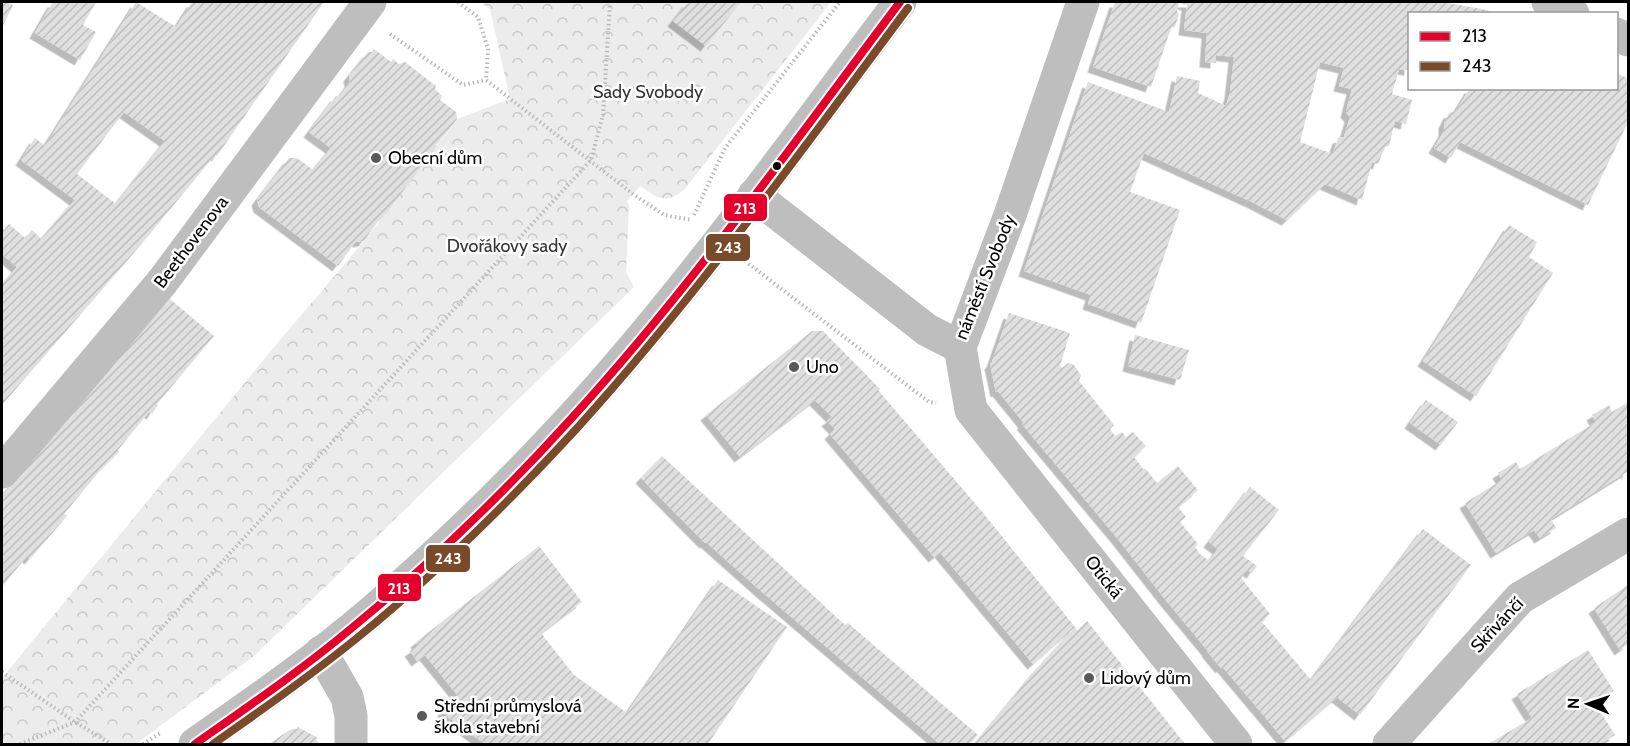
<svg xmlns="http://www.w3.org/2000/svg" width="1630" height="746" font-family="Cabin,sans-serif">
  <defs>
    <pattern id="park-crowns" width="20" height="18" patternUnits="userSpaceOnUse" patternTransform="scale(1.5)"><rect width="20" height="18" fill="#ececec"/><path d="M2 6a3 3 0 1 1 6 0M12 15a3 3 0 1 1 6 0" fill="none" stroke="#c9c9c9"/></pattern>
    <pattern id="building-hatch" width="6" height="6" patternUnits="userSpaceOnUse" patternTransform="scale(1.5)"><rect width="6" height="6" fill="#dfdfdf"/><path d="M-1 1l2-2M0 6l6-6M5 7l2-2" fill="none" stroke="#bebebe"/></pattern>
    <filter id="shadow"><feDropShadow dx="-5.5" dy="5.5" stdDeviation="0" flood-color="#0004"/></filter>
  </defs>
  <rect width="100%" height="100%" fill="#fff"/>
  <path fill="url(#park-crowns)" d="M480,2H831L684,190C665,205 657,198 640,186L627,201L629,206L626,272L634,287L254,656L136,744H2V678L280,340L366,239L457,119L510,99L490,9Z"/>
  <path fill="url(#building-hatch)" fill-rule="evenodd" filter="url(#shadow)" d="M2,2H7L13,5L2,28Z
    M53,2H96L83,25L96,32L80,60L35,33Z
    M136,2L176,27L192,2H324L217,156L215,155L139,247L2,405V285L17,267L2,254V232L9,224L25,238L32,230L41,239L75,200L21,160L35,138L45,146ZM124,112L165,141L116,204L77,174Z
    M688,2H741L706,46L673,21Z
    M1115,2H1442L1487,10L1494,14H1410V70L1399,69L1392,94L1412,100L1406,124L1395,121L1389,146L1385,147L1378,164L1372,162L1362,200L1325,184L1287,220L1252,202L1144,153L1130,192L1180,210L1141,323L1088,304L1091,295L1024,271L1074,122L1088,82L1169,112L1177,76L1200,81L1198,93L1226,106L1230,93L1234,57L1216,55V63L1205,62L1207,33L1184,30L1187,5L1179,3L1177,11L1179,14L1175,27L1171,28L1151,87L1093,67ZM1320,62L1344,68L1339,86L1352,89L1346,112L1350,117L1344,137L1338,138L1333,154L1300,142Z
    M374,49L391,62L393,59L399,64L405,62L436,86L435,89L442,96L440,100L456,112L457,119L438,143L435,145L437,146L385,215L384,213L382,216L364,241L357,242L356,241L338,266L259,207L257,200L289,158H297L313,170L331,148L309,132L336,96L339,97L350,82L349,76L368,52H372Z
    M1617,73L1628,79V122L1588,205L1460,142L1451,158L1434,148L1444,131V123L1449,113L1456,111L1470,88H1617Z
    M1509,225L1537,242L1529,257L1553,273L1476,396L1423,361Z
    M170,299L214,336L157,404L158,405L152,414L149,412L118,450L119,452L103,467L64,514L67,516L30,559L27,556L2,587V495Z
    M1009,313L1070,333L1060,366L1062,368L1068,363L1073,364L1081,375L1079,381L1114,425L1110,429L1115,436L1122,432L1126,437L1133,432L1146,446L1134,457L1144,470L1145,468L1157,483L1178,466L1198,490L1178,507L1186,517L1180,522L1198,544L1195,547L1200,554L1209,561L1218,549L1209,542L1250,487L1279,510L1243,556L1257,566L1252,573L1247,570L1241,578L1270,614L1262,622L1311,680L1423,529L1471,565L1360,715L1337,697L1285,741L1222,666L1221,668L1207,651H1208L1165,599L1118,539L1022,424L1024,423L998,391L996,392L990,364L992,362Z
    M812,331H823L880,389L878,390L984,514L1075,627L1033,664L940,552L934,557L830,434L835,429L827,421L832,417L815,400L740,457L706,415Z
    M1135,335L1189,350L1180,380L1128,366Z
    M1426,400L1458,422L1441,445L1410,423Z
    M1628,402V475L1627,472L1551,519L1556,528L1540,538L1534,530L1496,553L1465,503L1502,480L1498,473L1516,462L1520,469L1596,422L1592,415L1609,405L1612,412Z
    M662,456L845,625L848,623L978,735L970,744H940L761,591L706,542L705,543L641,478Z
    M539,546L582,602L541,633L574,675L627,713L718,580L787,627L708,744H485L445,715L443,710L459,697L425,655L417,661L410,651L418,646L416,642Z
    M1628,585V644L1620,650L1594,608Z
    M1087,621L1185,744H975L1035,671L1075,627L1077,631Z
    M1588,650L1614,691L1595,703L1615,735L1600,744H1488L1532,718L1517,694Z
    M298,727L318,738L316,740L320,744H269L288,731L293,729H297Z"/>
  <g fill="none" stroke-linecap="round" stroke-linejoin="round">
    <path stroke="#b9b9b9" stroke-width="4" stroke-dasharray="1.5 3" stroke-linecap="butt" d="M458,2L478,17L488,49L486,80L633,194L664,215L692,220
      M390,34L463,85L486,80
      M694,215L725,148L840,2
      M745,261L929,402L936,403
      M2,672L75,722L111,744
      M20,744L75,722L591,160L603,115L610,2
      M143,744L162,732"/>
    <path stroke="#bebebe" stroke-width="33" d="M754,195L927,330L960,347
      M960,347L971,410L1236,744
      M960,347L1010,215L1083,2
      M2,472L163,281L370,2
      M321,652L347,697L351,716V744
      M1389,744L1520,598L1628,534"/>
    <path stroke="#bebebe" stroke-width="33" d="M1548,2L1573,14
      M1616,34L1628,40
      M195,744C255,702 317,659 373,611C442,551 508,487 570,420C690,289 793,143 900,2"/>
    <g stroke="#fff" stroke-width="12">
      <path id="bus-1" d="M195,744C249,706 303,669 353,627C430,564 503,494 570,420C690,289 793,144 900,2"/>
    </g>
    <g stroke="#fff" stroke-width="12">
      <path id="bus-2" d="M213,744C262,710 310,676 357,638C436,574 510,501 579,426C698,294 802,150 908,8"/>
    </g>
    <use href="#bus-1" stroke="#e4002b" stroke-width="8"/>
    <use href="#bus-2" stroke="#7a4b2a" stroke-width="8"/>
  </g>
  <g fill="#595959" stroke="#fff" stroke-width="2">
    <circle cx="376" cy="158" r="6"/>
    <circle cx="794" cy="367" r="6"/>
    <circle cx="1089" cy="678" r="6"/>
    <circle cx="422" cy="716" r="6"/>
  </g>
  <circle fill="#000" stroke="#fff" stroke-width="2" cx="777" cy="166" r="5"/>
  <g text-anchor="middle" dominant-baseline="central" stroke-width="5" stroke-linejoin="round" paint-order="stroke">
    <g font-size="18" fill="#333" stroke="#fff">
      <text x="648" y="92">Sady Svobody</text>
      <text x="507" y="246">Dvořákovy sady</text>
    </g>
    <g font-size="18" fill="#000" stroke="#fff" text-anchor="start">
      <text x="388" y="158">Obecní dům</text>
      <text x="806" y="367">Uno</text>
      <text x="1101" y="678">Lidový dům</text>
      <text x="434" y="706">Střední průmyslová<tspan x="434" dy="21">škola stavební</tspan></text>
    </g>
    <g font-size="18" fill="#000" stroke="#fff">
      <text transform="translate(191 242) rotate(-53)">Beethovenova</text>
      <text transform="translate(985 277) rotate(-68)">náměstí Svobody</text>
      <text transform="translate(1104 577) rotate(52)">Otická</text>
      <text transform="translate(1497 625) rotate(-47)">Skřivánčí</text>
    </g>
  </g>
  <g stroke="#fff" stroke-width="2">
    <rect x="723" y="193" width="45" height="29" rx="6" fill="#e4002b"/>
    <rect x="705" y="233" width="46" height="29" rx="6" fill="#7a4b2a"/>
    <rect x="425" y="544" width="46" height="29" rx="6" fill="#7a4b2a"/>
    <rect x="377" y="573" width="45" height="29" rx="6" fill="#e4002b"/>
  </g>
  <g font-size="16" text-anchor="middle" font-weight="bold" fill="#fff">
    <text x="745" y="214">213</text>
    <text x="728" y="253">243</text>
    <text x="448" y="564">243</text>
    <text x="399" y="594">213</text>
  </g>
  <rect width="1630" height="746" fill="none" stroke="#000000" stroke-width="6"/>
  <rect x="1408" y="12" width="210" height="78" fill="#ffffff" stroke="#999999" stroke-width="1.5"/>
  <rect x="1420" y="32" width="30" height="9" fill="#e4002b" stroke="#999999" stroke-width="1.5"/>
  <text x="1462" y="42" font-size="18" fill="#000000">213</text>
  <rect x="1420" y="62" width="30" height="9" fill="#7a4b2a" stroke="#999999" stroke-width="1.5"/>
  <text x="1462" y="72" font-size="18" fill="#000000">243</text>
  <g transform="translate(1588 704) rotate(272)" stroke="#ffffff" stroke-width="4.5" paint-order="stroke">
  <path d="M0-4.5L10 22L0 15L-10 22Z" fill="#000000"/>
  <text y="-9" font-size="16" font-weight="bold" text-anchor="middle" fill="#000000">N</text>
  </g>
</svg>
